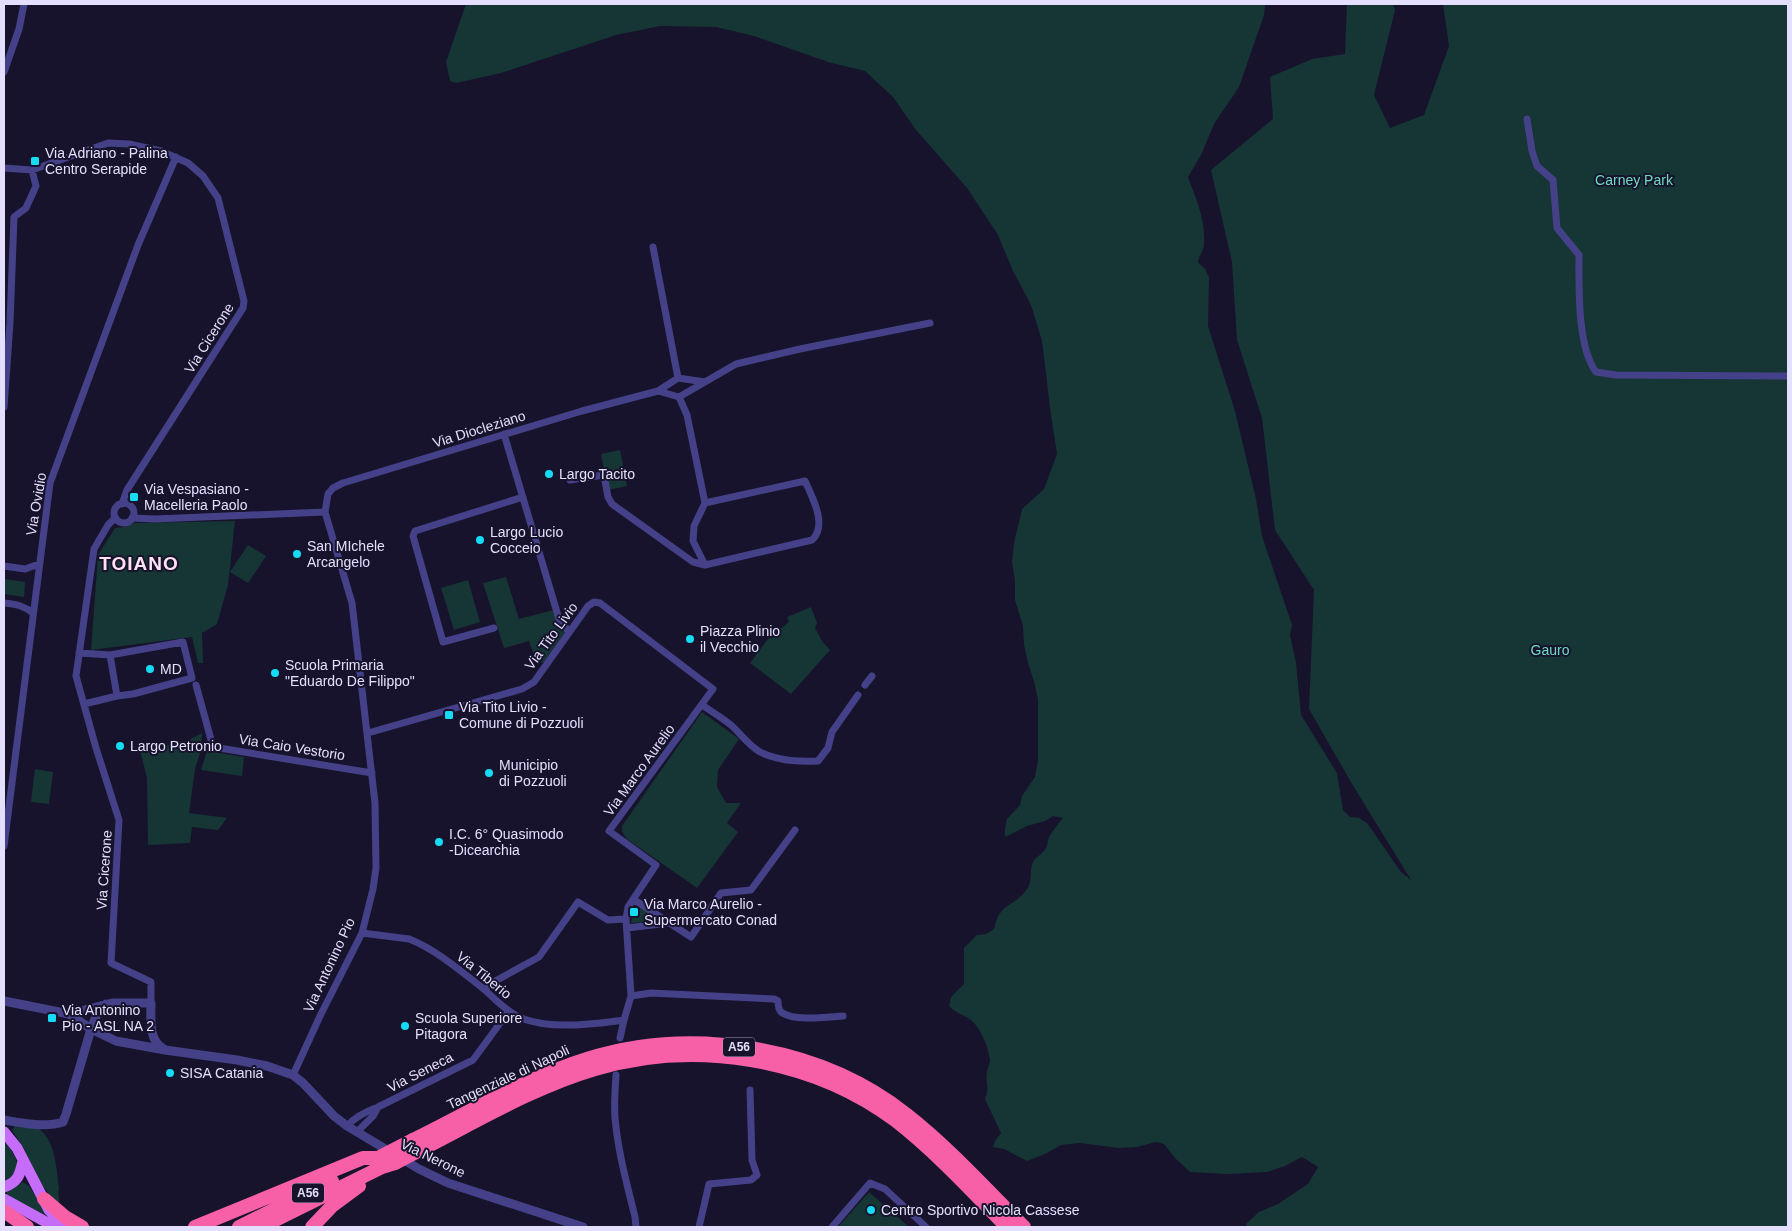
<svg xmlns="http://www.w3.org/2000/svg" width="1792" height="1231" font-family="Arial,sans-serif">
  <rect width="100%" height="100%" fill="#17132c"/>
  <path fill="#163535" d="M466,4H1265L1264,15L1239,87L1214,124L1201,155L1188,177C1196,198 1206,221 1204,244C1204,249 1199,256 1198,262L1205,269L1209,277L1208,326L1235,411L1256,499L1262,536L1292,625L1290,635L1296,663L1301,715L1337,773L1343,810L1350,817L1359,818L1367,823L1401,872L1411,880L1352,784L1309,709L1314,590L1275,530L1262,418L1237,340L1232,262L1211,170L1273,119L1270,77L1312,59L1345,54L1347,4H1393L1395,10L1374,95L1390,128L1424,115L1449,46L1443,4H1788V1227H1248L1246,1224L1259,1212L1278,1204L1308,1184L1318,1167L1302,1157L1285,1166L1267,1172L1228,1174L1190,1172L1176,1159L1164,1144L1156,1142L1137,1147L1119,1148L1080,1143L1061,1145L1045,1154L1027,1161L1004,1149L993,1147L995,1141L1001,1133L985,1099C990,1087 985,1083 987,1072C987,1068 990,1065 990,1061C989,1048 981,1029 972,1021C964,1014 956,1014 949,1006L951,997L964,984V948L977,935L986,934L994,929C1000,901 1014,908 1027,889C1033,881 1029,871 1033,862C1035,857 1043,854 1046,848C1048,845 1047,841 1049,837C1053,830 1058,824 1063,818L1053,816L1045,821L1027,826L1005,837V828L1007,819L1020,805L1022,796L1035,777L1038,760V700L1034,681L1028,663L1024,645L1023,626L1015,600V581L1012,562L1014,543L1022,509L1044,489L1057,454L1051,415L1042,341L1031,305L1013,271L998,235L967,188L916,130L893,97L865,71L828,62L754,36L716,27L660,26L616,35L501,73L456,83L450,81L446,62Z
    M620,450L627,486L608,490L601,454Z
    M235,521L228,585L217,624L202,633L203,663H198L192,637L91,650L98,555L115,528L124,527L134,523Z
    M248,545L266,556L248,583L230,572Z
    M506,577L519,619L554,610L565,632L543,663L535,658L529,641L504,648L483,583Z
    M4,579L25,582L24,597L4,594Z
    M468,580L480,622L454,630L441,588Z
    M811,607L817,623L815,628L822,641L830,650L791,694L750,663L768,639L789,622L787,617Z
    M702,712L739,739L718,770L717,787L726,803H741L727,823L738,832L697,888L627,839C624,835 621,832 622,826Z
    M202,733L201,750L195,769L189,813L227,818L218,830L192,827L190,843L148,845L147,778L140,750L185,742Z
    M207,751L244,757L242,776L201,770Z
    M35,769L53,772L49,804L31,802Z
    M638,905L661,921L631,923L633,914Z
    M16,1125C22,1126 30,1126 36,1128C55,1134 57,1172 59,1188C57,1194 61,1200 58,1206L39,1181L24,1149L12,1130Z
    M4,1141C15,1153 27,1173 4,1181Z
    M23,1182L29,1186L47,1213L44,1216L6,1195L7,1191Z
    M869,1192L909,1227H838Z"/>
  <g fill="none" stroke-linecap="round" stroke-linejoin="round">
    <path stroke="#444188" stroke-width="7" d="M4,72L19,29L24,4
      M1527,119L1532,151L1537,166L1553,180L1557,228L1579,255C1579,287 1577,346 1596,372L1616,375L1788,376
      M4,168L32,170L108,143L129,144L161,151L188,163L203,176L218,198L244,301L243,308L127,490L122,504
      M653,247L678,378
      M658,391L679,397
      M679,397L687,415L705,503L694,526L693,541L705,565L812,540C828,525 812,497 805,481L705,503
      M679,397L736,364L800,349L930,323
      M4,407L10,323L14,217L26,208L36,186L32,170
      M504,434L559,619L569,632
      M570,480L604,475L608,497L612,504L693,562L705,565
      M114 513a10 10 0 1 1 20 0a10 10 0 1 1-20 0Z
      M115,518L108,525L94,549L76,676L96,748L119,820L111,963L151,982V1003
      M132,518L155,519L325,512
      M4,566L25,569L39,564
      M4,603C16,604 24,606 33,613
      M494,628L443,642L413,536L415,531L523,497
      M79,653L110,655L117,696L84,704
      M110,655L183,642L192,678L133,694L117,696
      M196,685L213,747L372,773
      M865,685L872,676
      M702,705C711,711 722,718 731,725C741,734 748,745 760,752C777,761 799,762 818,761L828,748L832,732L858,695
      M368,733L522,689L534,682L588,606L594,602L600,603L713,689L609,831L656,865L628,907L626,919L631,996L624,1020L620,1038
      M4,846L50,483L138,245L176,157
      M633,899L691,937L721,893L751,890L795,830
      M627,928L669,923
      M362,933L409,939C437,950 462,972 485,990C496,1000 507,1012 521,1018C551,1030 593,1024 624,1020
      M485,990L490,984L539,957L578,902L608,920L626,919
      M631,996L651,993L774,999L778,1001C778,1005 778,1009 781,1012C794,1022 827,1017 843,1016
      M293,1075L321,1014L362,933L373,889L376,868L375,803L352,603L325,512L328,494L333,488L343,483L582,411L658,391L678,378L705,382
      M616,1075C615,1089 614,1104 615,1118C618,1152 627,1184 635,1217L636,1227
      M378,1107L473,1060L509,1011
      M347,1126C355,1117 367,1111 378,1107L373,1116L357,1132
      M699,1227L709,1184L751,1180L757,1175L752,1160L750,1090
      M832,1227L870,1183L885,1189L926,1227"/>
    <path stroke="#444188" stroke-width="9" d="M4,1001L69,1014L91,1029L116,1041L165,1050L237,1060L267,1066L293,1075L303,1083L334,1116L347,1126L419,1169L448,1183L583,1227
      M69,1014L112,1003H151C151,1019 148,1041 164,1049
      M4,1120C21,1123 45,1128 63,1122L66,1114L91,1029L97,1014L106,1004"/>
    <path stroke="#c56cf8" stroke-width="11" d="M4,1132L17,1148L49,1210L65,1227
      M4,1187C18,1182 20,1175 23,1161
      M4,1199L55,1227"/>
    <path stroke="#f760a7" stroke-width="14" d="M413,1140C470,1112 526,1078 587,1059C692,1026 820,1046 907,1115C949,1148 986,1189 1024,1227
      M420,1150C477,1121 534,1087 595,1069C694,1039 812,1058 895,1120C936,1152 971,1190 1007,1227
      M44,1199L65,1217L82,1227
      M4,1211L27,1227
      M195,1227L363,1158H378
      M239,1227L332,1181
      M261,1227L382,1167L395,1163
      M312,1227L332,1206L359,1186"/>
    <path stroke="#f760a7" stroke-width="14" d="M378,1158L413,1140
      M395,1163L420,1150"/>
  </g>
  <g fill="#15dbf4" stroke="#17132c" stroke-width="2">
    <rect x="30" y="156" width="10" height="10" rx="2.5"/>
    <circle cx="549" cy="474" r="5"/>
    <rect x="129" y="492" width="10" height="10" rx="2.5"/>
    <circle cx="480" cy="540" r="5"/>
    <circle cx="297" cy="554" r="5"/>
    <circle cx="690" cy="639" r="5"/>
    <circle cx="150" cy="669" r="5"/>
    <circle cx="275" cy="673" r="5"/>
    <rect x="444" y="710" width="10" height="10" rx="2.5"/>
    <circle cx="120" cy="746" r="5"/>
    <circle cx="489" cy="773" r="5"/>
    <circle cx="439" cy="842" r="5"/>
    <rect x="629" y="907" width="10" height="10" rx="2.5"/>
    <rect x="47" y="1013" width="10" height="10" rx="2.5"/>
    <circle cx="405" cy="1026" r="5"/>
    <circle cx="170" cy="1073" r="5"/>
    <circle cx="871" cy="1210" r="5"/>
  </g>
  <g text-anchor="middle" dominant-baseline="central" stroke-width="4" stroke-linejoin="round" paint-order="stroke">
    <g fill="#17132c" stroke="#a6a2be" stroke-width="1">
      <rect x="723" y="1037.5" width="32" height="19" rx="4"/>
      <rect x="292" y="1183.5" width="32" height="19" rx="4"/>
    </g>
    <g font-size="12" font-weight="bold" fill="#e3dffd">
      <text x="739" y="1047">A56</text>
      <text x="308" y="1193">A56</text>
    </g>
    <g font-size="14" fill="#e3dffd" stroke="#17132c" text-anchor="start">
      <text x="45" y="153">Via Adriano - Palina<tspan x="45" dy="16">Centro Serapide</tspan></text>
      <text x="559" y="474">Largo Tacito</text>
      <text x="144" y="489">Via Vespasiano -<tspan x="144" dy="16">Macelleria Paolo</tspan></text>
      <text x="490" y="532">Largo Lucio<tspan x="490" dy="16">Cocceio</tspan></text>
      <text x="307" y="546">San MIchele<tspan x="307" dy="16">Arcangelo</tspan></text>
      <text x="700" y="631">Piazza Plinio<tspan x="700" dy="16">il Vecchio</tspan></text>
      <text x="285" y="665">Scuola Primaria<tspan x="285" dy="16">"Eduardo De Filippo"</tspan></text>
      <text x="160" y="669">MD</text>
      <text x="459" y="707">Via Tito Livio -<tspan x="459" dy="16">Comune di Pozzuoli</tspan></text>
      <text x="130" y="746">Largo Petronio</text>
      <text x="499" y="765">Municipio<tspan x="499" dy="16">di Pozzuoli</tspan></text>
      <text x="449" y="834">I.C. 6° Quasimodo<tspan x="449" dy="16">-Dicearchia</tspan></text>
      <text x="644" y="904">Via Marco Aurelio -<tspan x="644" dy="16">Supermercato Conad</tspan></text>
      <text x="62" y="1010">Via Antonino<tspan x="62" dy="16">Pio - ASL NA 2</tspan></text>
      <text x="415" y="1018">Scuola Superiore<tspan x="415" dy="16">Pitagora</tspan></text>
      <text x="180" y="1073">SISA Catania</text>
      <text x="881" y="1210">Centro Sportivo Nicola Cassese</text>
    </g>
    <g font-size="14" fill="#6ddcc1" stroke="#17132c">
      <text x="1634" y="180">Carney Park</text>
      <text x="1550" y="650">Gauro</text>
    </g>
    <g font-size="14" fill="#e3dffd" stroke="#17132c">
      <text transform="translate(209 338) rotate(-58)">Via Cicerone</text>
      <text transform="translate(479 429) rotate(-17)">Via Diocleziano</text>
      <text transform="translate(36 504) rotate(-80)">Via Ovidio</text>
      <text transform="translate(551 636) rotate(-54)">Via Tito Livio</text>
      <text transform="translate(292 747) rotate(9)">Via Caio Vestorio</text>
      <text transform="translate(639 770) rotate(-54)">Via Marco Aurelio</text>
      <text transform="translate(104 870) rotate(-86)">Via Cicerone</text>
      <text transform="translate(329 965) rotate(-65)">Via Antonino Pio</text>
      <text transform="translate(484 975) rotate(39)">Via Tiberio</text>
      <text transform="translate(420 1072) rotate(-27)">Via Seneca</text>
      <text transform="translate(508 1077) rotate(-25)">Tangenziale di Napoli</text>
      <text transform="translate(433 1158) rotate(26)">Via Nerone</text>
    </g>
    <g font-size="19" font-weight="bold" letter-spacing="1" fill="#fee1f3" stroke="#17132c">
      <text x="139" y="563">TOIANO</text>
    </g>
  </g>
  <rect width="1792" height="1231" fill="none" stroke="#e3dffd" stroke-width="10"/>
</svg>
